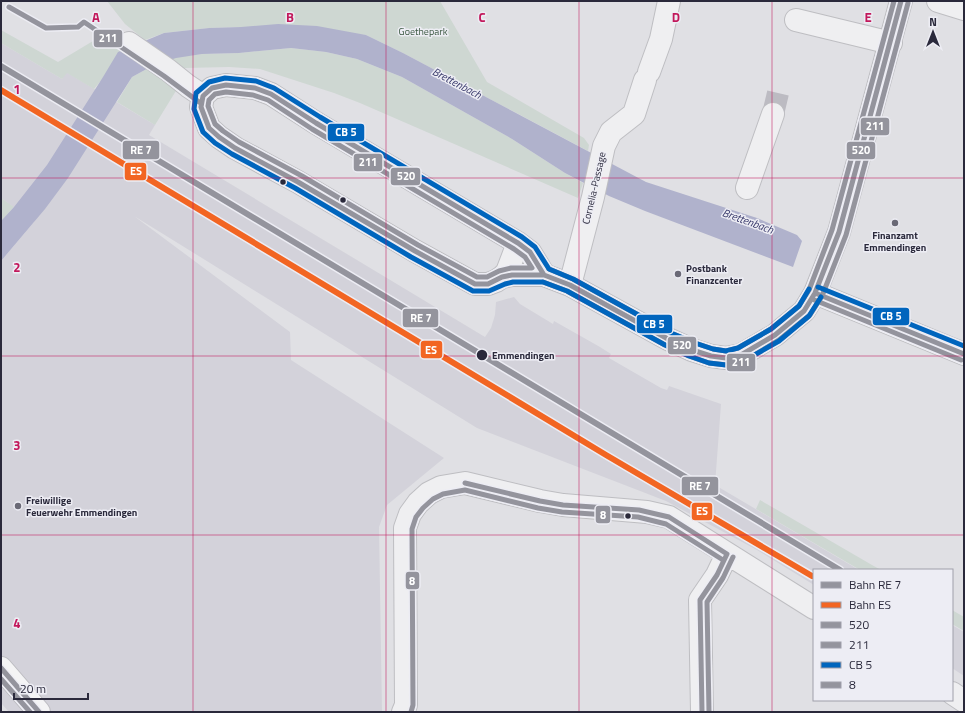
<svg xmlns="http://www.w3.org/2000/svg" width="965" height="713" font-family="'Titillium Web',sans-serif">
  <rect width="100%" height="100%" fill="#e0e0e4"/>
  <path fill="#d3d2da" d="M1,43L62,79L66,72L155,125L149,135L485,337L491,328L495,315L496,302L514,297L520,304L553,324L554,321L600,347L611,354L609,358L661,388L667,390L669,386L721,404L715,485L859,570H814V585L757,550L666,501L477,428L134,216L290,332L291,360L444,458L387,505L379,527L382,712H9L1,703V261L34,222L1,198Z
    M952,625L964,632V676L952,668Z"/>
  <path fill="#ced7d2" d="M107,1H440L487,82L584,138L589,145L588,151L403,53L366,35L241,27L209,28L164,33L145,40L125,24Z
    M1,30L58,62L93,41L110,39L128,48L94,89L67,73L62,79L1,43Z
    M291,48L326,52L357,59L402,77L512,139L565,173L583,183L578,198L360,103L334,93L260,69L229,67L185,68L182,81L155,125L117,102L132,77L154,65L176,57L202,54L239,53Z
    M1,198L14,207L1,221Z
    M760,500L872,565L881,570H860L756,509Z
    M952,610L964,617V631L952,624Z"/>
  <path fill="#b0b2cc" d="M278,24L317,26L366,35L403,53L646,182L757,218L797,235L802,241L793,267L645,211L609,196L565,173L512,139L402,77L357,59L326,52L291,48L239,53L202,54L176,58L154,65L132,77L68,178L45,209L1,261V221L14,207L47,165L103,77L118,52L164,33L209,28L241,27Z"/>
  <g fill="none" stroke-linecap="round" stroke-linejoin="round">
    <path stroke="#bcbbc2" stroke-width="22" stroke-dasharray="22 11" stroke-linecap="butt" d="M773,114L778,93"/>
    <g stroke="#bebec2" stroke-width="24">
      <path id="street" d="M938,1L964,9
        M796,20L891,43
        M129,43L168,70L188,86L203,96
        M649,72L661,39L669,1
        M747,188L773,114
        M518,243L507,272L502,277L496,281L488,284H475L415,251L298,182L235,148L219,137L209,128L201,107L203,96L212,88L226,85L255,88L271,94L316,123L518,243L530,252L544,275
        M502,277L512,275H544L570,285L668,339L692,350L711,356L726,358L741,355L775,335L804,311L815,293L839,232L901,1
        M570,285L593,197L604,146L611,132L634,114L645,80
        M815,293L964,354
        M952,693L964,701
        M403,712L406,705L405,528L410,514L418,503L429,493L441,487L465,483L540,501L563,505L647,512L669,517L814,608
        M702,712L700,600L717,575L727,554"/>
    </g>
    <g stroke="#bcbcc1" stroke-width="24">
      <path id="primary" d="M1,668L39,712"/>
    </g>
    <use href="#street" stroke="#efeff1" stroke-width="22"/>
    <use href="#primary" stroke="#f4f4f5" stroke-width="22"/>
    <g stroke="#ededf4" stroke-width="8">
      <path id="bus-1" d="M226,85L255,88L271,94L316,123L518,243L530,252L544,275H512L502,277L488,284H475L415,251L298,182L235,148L219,137L209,128L201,107L203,96L212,88Z
        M544,275L570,285L668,339L692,350L711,356L726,358L741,355L775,335L804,311L815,293L839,232L901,1
        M815,293L964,354
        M465,483L540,501L563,505L639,510L669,517L727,554L717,575L700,600L702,712
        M1,668L39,712"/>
    </g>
    <g stroke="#ededf4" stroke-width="8">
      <path id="bus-2" d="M9,7L46,28L78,27L84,22L164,76L199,102
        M226,92L253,95L268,100L312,129L514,249L525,257L532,268H511L499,271L487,277H477L418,245L302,176L239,142L223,131L215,124L208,106L209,100L215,94Z
        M549,269L573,279L671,333L695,343L713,349L726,351L738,348L771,329L799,306L809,290L832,230L894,1
        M543,282L567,291L665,345L689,356L709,363L727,365L743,362L779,340L810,315L822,296L846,235L908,3
        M812,299L961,360"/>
    </g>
    <g stroke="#ededf4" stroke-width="8">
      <path id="bus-3" d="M818,287L964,346
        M809,289L799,306L771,329L738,348L726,351L713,349L695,343L671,333L573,279L549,269L535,247L522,237L320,117L274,88L256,81L225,78L209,82L196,93L194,109L203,132L215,143L232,154L295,188L411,257L473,291H489L505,284L513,282H543L567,291L665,345L689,356L709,363L726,365L744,361L779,341L809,316L821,297"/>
    </g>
    <g stroke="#ededf4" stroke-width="8">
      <path id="bus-4" d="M1,679L30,712
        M411,712L413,705L412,529L416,517L423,508L433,499L443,494L465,490L538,508L562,512L638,517L666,524L723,560
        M709,712L707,602L723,578L733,557"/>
    </g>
    <use href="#bus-1" stroke="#94949d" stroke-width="5"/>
    <use href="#bus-2" stroke="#94949d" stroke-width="5"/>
    <use href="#bus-3" stroke="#0065bd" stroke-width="5"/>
    <use href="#bus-4" stroke="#94949d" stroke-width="5"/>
    <g stroke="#ededf4" stroke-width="9">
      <path id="rail-1" d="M1,66L840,570"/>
    </g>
    <g stroke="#ededf4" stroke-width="9">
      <path id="rail-2" d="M1,90L606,455L812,576"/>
    </g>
    <use href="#rail-1" stroke="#94949d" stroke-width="6"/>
    <use href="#rail-2" stroke="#f26522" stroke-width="6"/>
  </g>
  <path fill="none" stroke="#c2185b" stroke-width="1" stroke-opacity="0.55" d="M193,1V712M386,1V712M579,1V712M772,1V712M1,178H964M1,356H964M1,535H964"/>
  <g fill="#2a293b" stroke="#ededf4" stroke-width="1.5">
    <circle cx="283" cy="182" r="3.5"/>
    <circle cx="343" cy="200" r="3.5"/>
    <circle cx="482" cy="355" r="6"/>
    <circle cx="628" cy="516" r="3.5"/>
  </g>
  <g fill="#6a6976" stroke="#ededf4" stroke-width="1.5">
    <circle cx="895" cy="223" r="4"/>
    <circle cx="678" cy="274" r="4"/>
    <circle cx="18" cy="506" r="4"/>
  </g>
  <g text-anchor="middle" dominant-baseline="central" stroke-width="3" stroke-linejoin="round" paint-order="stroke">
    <g font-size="10" fill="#38553f" stroke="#ededf4">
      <text x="423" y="31">Goethepark</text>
    </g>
    <g font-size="10" fill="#2a293b" stroke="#ededf4">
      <text transform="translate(594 188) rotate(-77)">Cornelia-Passage</text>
    </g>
    <g font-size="10" font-weight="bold" fill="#2a293b" stroke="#ededf4" text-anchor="start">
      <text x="895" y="235" text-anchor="middle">Finanzamt<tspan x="895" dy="12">Emmendingen</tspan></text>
      <text x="686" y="268">Postbank<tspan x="686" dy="12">Finanzcenter</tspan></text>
      <text x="26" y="500">Freiwillige<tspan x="26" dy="12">Feuerwehr Emmendingen</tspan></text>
    </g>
    <g font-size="10" font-weight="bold" fill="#2a293b" stroke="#ededf4" text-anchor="start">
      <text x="492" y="355">Emmendingen</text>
    </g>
    <g font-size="11" font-style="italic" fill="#37386a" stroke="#ededf4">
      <text transform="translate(457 83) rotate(28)">Brettenbach</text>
      <text transform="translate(748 221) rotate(20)">Brettenbach</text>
    </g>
  </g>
  <g font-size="13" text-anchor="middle" font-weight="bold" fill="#c2185b" stroke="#ededf4" stroke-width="3" stroke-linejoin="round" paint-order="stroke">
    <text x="96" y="22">A</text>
    <text x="290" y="22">B</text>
    <text x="482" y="22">C</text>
    <text x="676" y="22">D</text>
    <text x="868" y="22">E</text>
    <text x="17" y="94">1</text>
    <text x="17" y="272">2</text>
    <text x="17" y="450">3</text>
    <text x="17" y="628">4</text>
  </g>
  <g stroke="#ededf4" stroke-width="1.5">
    <rect x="93" y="29" width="30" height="19" rx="4" fill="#94949d"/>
    <rect x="860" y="117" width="30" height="19" rx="4" fill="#94949d"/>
    <rect x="327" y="123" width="38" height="19" rx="4" fill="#0065bd"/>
    <rect x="122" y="140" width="38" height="20" rx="4" fill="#94949d"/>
    <rect x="846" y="141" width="30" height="19" rx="4" fill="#94949d"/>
    <rect x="353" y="153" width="30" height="19" rx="4" fill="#94949d"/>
    <rect x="124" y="162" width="23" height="19" rx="4" fill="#f26522"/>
    <rect x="390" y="167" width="31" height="19" rx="4" fill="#94949d"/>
    <rect x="872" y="307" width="38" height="19" rx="4" fill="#0065bd"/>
    <rect x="402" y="308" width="37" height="20" rx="4" fill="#94949d"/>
    <rect x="636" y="314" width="37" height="20" rx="4" fill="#0065bd"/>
    <rect x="667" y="336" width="30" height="19" rx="4" fill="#94949d"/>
    <rect x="420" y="340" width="23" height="19" rx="4" fill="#f26522"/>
    <rect x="726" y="353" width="30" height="19" rx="4" fill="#94949d"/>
    <rect x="681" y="476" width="38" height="20" rx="4" fill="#94949d"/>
    <rect x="691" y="502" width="22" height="19" rx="4" fill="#f26522"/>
    <rect x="595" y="505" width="16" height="19" rx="4" fill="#94949d"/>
    <rect x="405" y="571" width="15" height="19" rx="4" fill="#94949d"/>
  </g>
  <g font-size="11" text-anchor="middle" font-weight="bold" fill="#fff">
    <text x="108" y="42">211</text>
    <text x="875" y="130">211</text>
    <text x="346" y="136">CB 5</text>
    <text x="141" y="154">RE 7</text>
    <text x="861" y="154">520</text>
    <text x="368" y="166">211</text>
    <text x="136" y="175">ES</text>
    <text x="406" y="180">520</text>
    <text x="891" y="320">CB 5</text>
    <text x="421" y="322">RE 7</text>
    <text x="654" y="328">CB 5</text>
    <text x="682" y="349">520</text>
    <text x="431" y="354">ES</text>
    <text x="741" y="366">211</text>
    <text x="700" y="490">RE 7</text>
    <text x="702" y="515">ES</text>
    <text x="603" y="519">8</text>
    <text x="412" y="585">8</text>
  </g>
  <rect width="965" height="713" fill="none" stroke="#2a293b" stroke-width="4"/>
  <rect x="813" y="569" width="140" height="132" fill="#ededf4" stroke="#9f9faa"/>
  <rect x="821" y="582" width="20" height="6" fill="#94949d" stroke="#9f9faa"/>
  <text x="849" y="589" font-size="12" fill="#2a293b">Bahn RE 7</text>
  <rect x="821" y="602" width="20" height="6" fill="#f26522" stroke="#9f9faa"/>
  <text x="849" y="609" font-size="12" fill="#2a293b">Bahn ES</text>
  <rect x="821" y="622" width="20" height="6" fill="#94949d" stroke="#9f9faa"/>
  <text x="849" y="629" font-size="12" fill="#2a293b">520</text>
  <rect x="821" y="642" width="20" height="6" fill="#94949d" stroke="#9f9faa"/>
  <text x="849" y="649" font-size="12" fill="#2a293b">211</text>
  <rect x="821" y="662" width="20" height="6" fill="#0065bd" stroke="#9f9faa"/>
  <text x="849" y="669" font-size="12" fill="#2a293b">CB 5</text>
  <rect x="821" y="682" width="20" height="6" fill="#94949d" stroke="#9f9faa"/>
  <text x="849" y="689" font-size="12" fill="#2a293b">8</text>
  <g transform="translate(933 32)" stroke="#ededf4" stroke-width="3" paint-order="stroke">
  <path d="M0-3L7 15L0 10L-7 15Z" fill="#2a293b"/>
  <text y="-6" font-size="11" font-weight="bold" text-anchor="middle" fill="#2a293b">N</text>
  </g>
  <path d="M14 693v6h74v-6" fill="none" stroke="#2a293b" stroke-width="2"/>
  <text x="20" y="693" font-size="12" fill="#2a293b" stroke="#ededf4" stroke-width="3" paint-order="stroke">20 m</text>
</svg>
